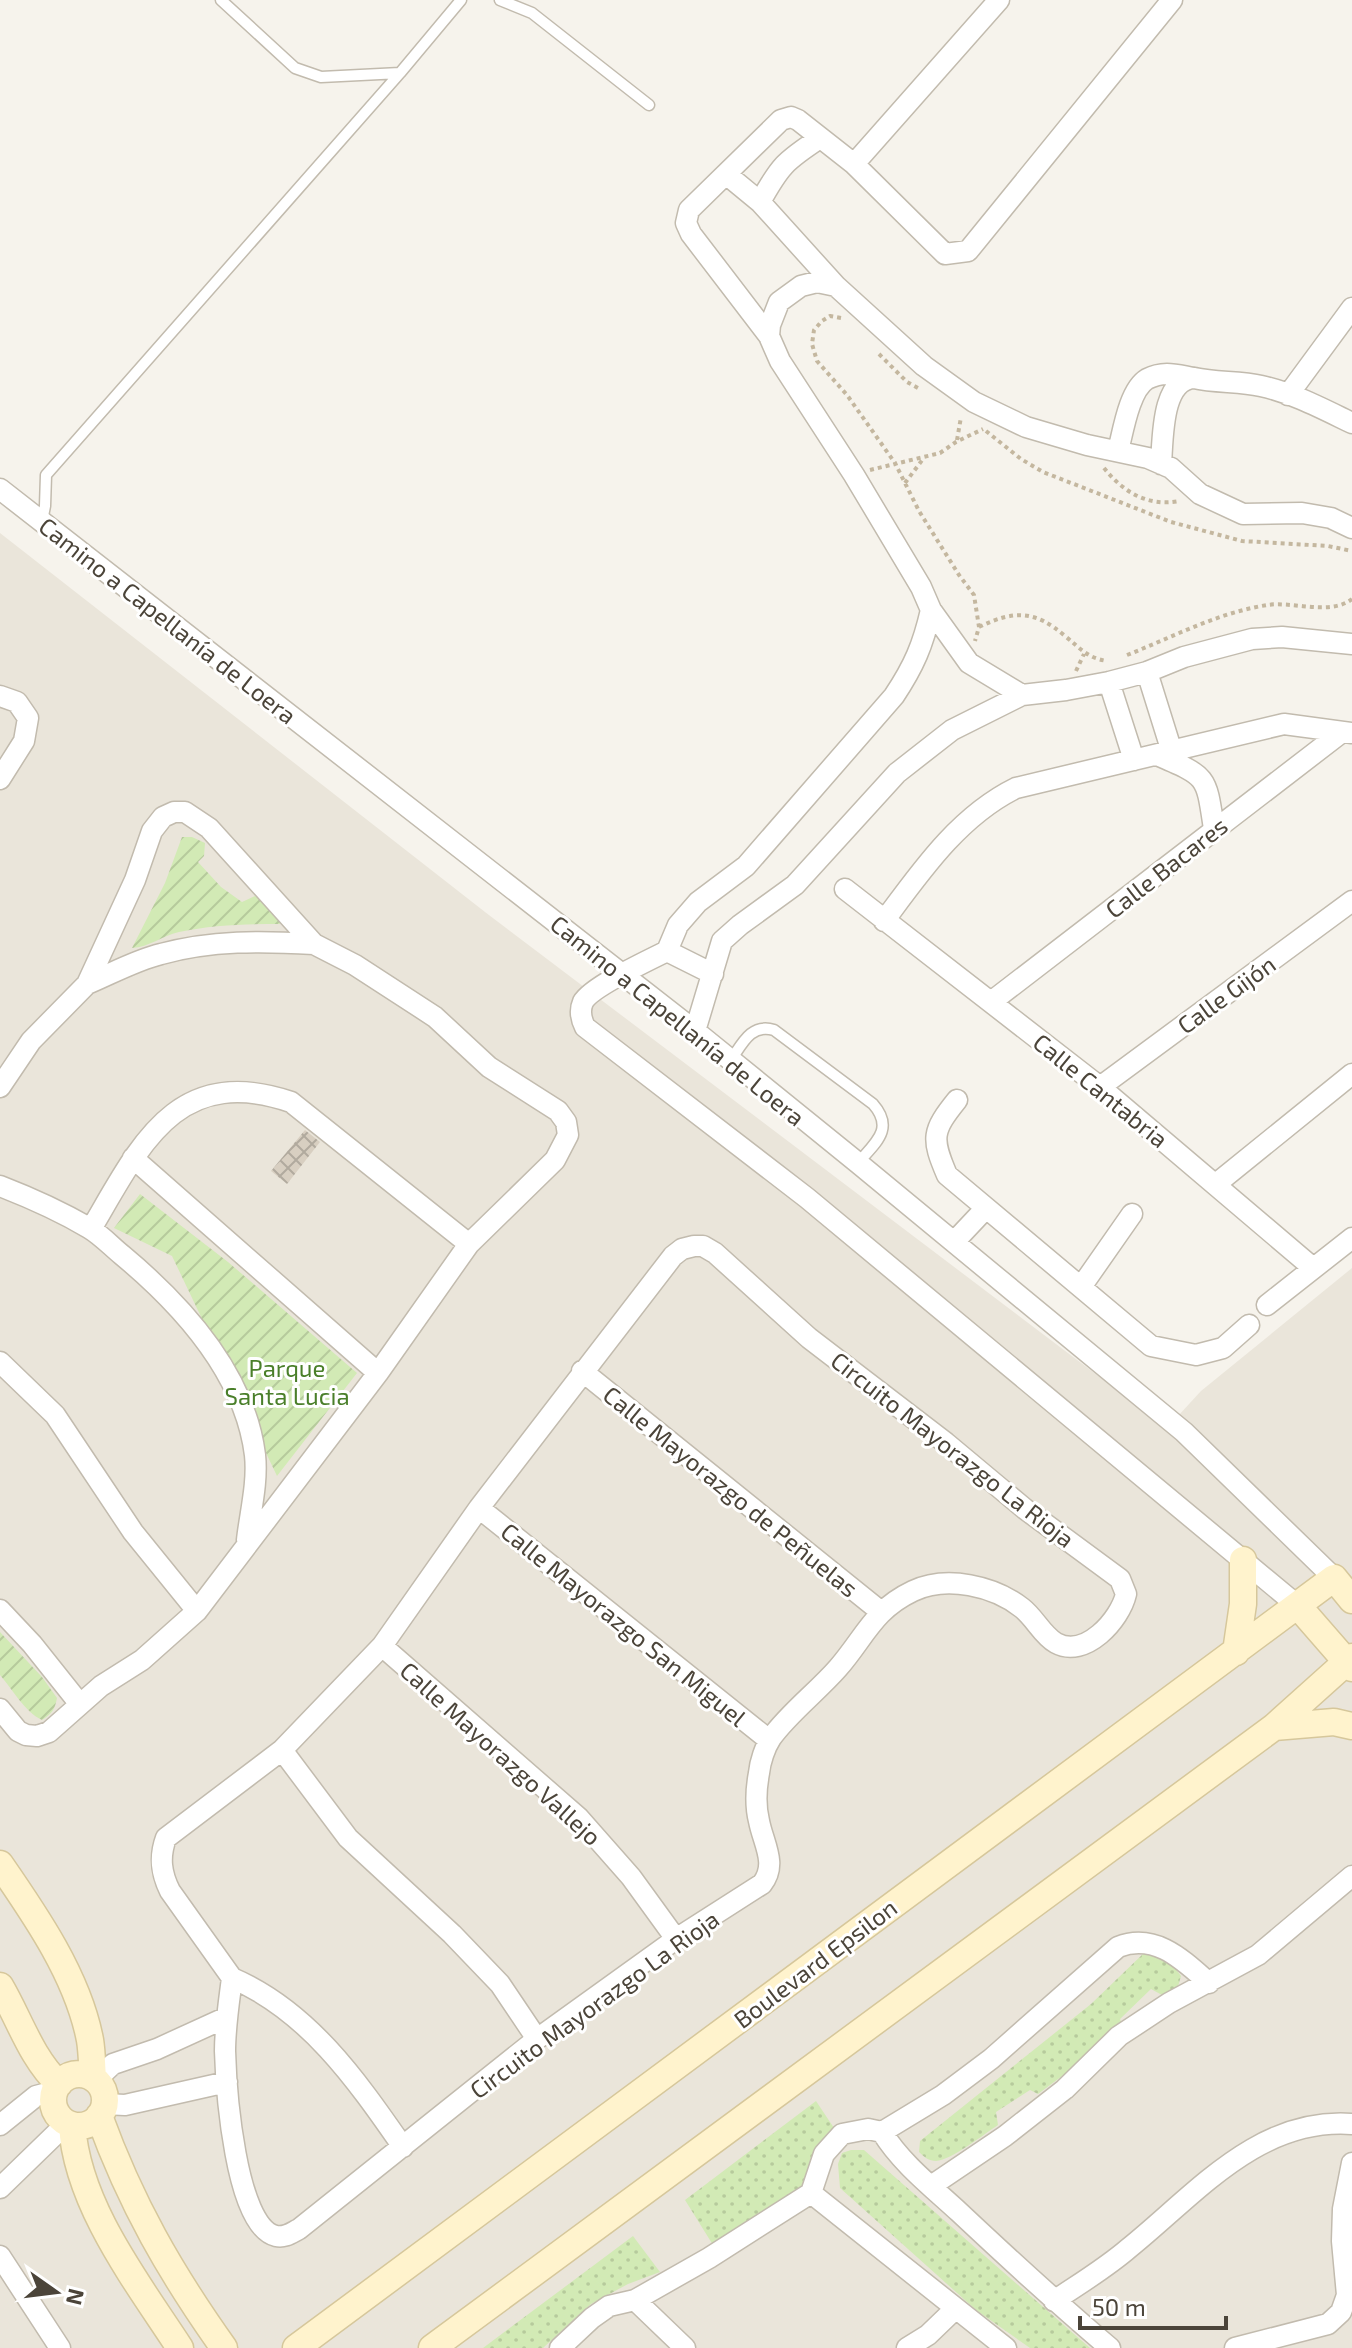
<svg xmlns="http://www.w3.org/2000/svg" width="1352" height="2348" font-family="'Exo 2',sans-serif">
  <defs>
    <pattern id="grass-dots" width="8" height="8" patternUnits="userSpaceOnUse" patternTransform="scale(2)"><rect width="8" height="8" fill="#d2eab5"/><path d="M2 2h.1M6 6h.1" fill="none" stroke="#b6ca9c" stroke-width="1.8" stroke-linecap="round"/></pattern>
    <pattern id="garden-furrows" width="10" height="10" patternUnits="userSpaceOnUse" patternTransform="scale(2)"><rect width="10" height="10" fill="#d2eab5"/><path d="M-1 1l2-2M0 10L10 0M9 11l2-2" fill="none" stroke="#b6ca9c"/></pattern>
    <pattern id="building-cross-hatch" width="8" height="8" patternUnits="userSpaceOnUse" patternTransform="scale(2)"><rect width="8" height="8" fill="#d8cfc1"/><path d="M0 0l8 8M0 8l8-8" fill="none" stroke="#b1aa9e"/></pattern>
  </defs>
  <rect width="100%" height="100%" fill="#f6f3ec"/>
  <path fill="#eae5da" d="M0,533L485,912L1167,1428L1201,1391L1352,1268V2348H0Z"/>
  <path fill="url(#grass-dots)" d="M1145,1952L1168,1959L1181,1976L1177,1990L1162,1995L1151,1989L1120,2019L1123,2027L1093,2053L1038,2094L1030,2090L996,2112L998,2125C984,2134 952,2160 936,2161C929,2161 924,2157 919,2152L920,2141L1091,2004Z
    M816,2101L834,2128L810,2159L809,2181L713,2245L685,2200Z
    M851,2150H864L1090,2348H1030L976,2310L840,2188L838,2164L842,2153Z
    M633,2236L660,2272L628,2284L591,2304L543,2348H483Z"/>
  <path fill="url(#garden-furrows)" d="M182,837H192L205,843L204,856L198,862L221,887L242,902L255,896C266,902 279,911 280,924C247,924 212,925 179,932C162,936 149,947 132,948L165,883Z
    M140,1194L228,1262L357,1373L277,1476L172,1256L114,1228Z
    M0,1632L42,1677L57,1698C55,1709 52,1714 42,1720C25,1712 13,1690 0,1675Z"/>
  <path fill="url(#building-cross-hatch)" d="M305,1130L320,1142L287,1184L271,1171Z"/>
  <g fill="none" stroke-linecap="round" stroke-linejoin="round">
    <g stroke="#c2bbae" stroke-width="13">
      <path id="lane" d="M221,0L295,68L321,77L400,73
        M500,0L532,13L649,105
        M42,521L45,506L46,475L400,73L461,0
        M731,1060C742,1044 751,1023 774,1030L873,1104C895,1129 875,1143 858,1163"/>
    </g>
    <g stroke="#c2bbae" stroke-width="23">
      <path id="street" d="M854,164L999,0
        M726,174L760,202L836,286
        M760,202C780,166 785,161 820,138
        M769,336L691,234L686,223L689,210L781,120L791,117L798,120L854,164L945,254L968,251L1172,0
        M1288,395L1352,308
        M1118,451C1123,432 1129,390 1147,379C1164,370 1177,375 1194,378C1216,383 1240,381 1261,386C1293,393 1323,409 1352,423
        M1161,464C1163,440 1161,378 1195,378
        M0,489L695,1031L858,1163L1184,1432L1334,1578
        M931,610C923,645 914,666 894,696L746,866L698,902L678,925L667,951C649,960 591,987 583,1002C579,1011 581,1019 585,1027L807,1198L1298,1606
        M1147,672L1172,752
        M1109,682L1134,760
        M1022,695L969,663L931,610L921,587L854,475L780,361L769,336L770,325L779,302L801,286L817,282L836,286L924,366L974,402L1026,427L1087,445L1148,458L1171,468L1200,494L1243,514L1302,513L1331,518L1352,528
        M0,696L17,702L28,718L24,741L0,779
        M1157,755C1208,777 1206,775 1214,829
        M845,889L1100,1087L1312,1267
        M884,921C921,871 959,816 1016,788L1284,724L1352,733
        M667,951L713,974
        M87,984C111,974 136,960 161,954C212,940 262,941 314,944
        M991,1002L1342,732
        M695,1031L722,941L740,925L795,885L897,773L952,730L1022,695L1066,690L1109,682L1147,672L1184,657L1252,639L1282,637L1352,644
        M0,1087L31,1041L87,984L135,880L152,831L163,817L174,812H185L209,828L314,944L355,965L435,1017L489,1067L558,1111L566,1122L568,1135L555,1160L469,1244L378,1373L197,1611L142,1660L101,1686L49,1732L37,1736L26,1735L18,1731L0,1709
        M1100,1087L1352,901
        M957,1100C932,1131 931,1138 947,1175L1151,1346L1196,1355L1223,1348L1249,1325
        M133,1158L378,1373
        M1216,1184L1352,1074
        M0,1186C31,1198 60,1211 89,1228C101,1235 111,1246 122,1255C182,1305 245,1374 255,1455C258,1483 250,1513 247,1540
        M91,1229C140,1146 176,1063 291,1102L469,1244
        M954,1242L986,1208
        M694,1246H703L715,1253L809,1338L946,1443L1025,1509L1120,1579L1126,1594C1120,1620 1085,1659 1056,1643C1042,1635 1035,1618 1022,1608C994,1586 947,1575 913,1591C873,1610 865,1637 838,1668C817,1692 789,1713 771,1738C765,1747 760,1762 759,1773C756,1789 755,1805 759,1821C763,1843 778,1864 762,1884L676,1939L537,2039L299,2229C291,2233 285,2238 276,2236C235,2227 226,2086 225,2051C225,2027 229,2002 232,1978L170,1891C161,1873 159,1857 166,1838L282,1750L382,1646L479,1508L673,1256L682,1249Z
        M1081,1287L1132,1214
        M1267,1305L1352,1238
        M0,1362L55,1415L133,1532L197,1611
        M582,1371L880,1611
        M479,1508L769,1740
        M0,1610L32,1644L79,1703
        M382,1646L579,1818L631,1877L676,1939
        M282,1750L348,1838L452,1934L500,1984L537,2039
        M232,1978C309,2011 357,2081 403,2147
        M96,2080L113,2064L157,2049L227,2017
        M104,2104L125,2105L227,2082
        M0,2125L36,2096L55,2091
        M882,2132C901,2163 932,2187 959,2212C1008,2258 1058,2304 1110,2348
        M931,2186L1005,2136L1065,2089L1119,2036L1169,2003L1258,1955L1352,1876
        M0,2188L67,2123
        M811,2193L1006,2348
        M0,2256L60,2348
        M635,2300L685,2348
        M1054,2301C1079,2284 1106,2268 1129,2248C1196,2194 1258,2117 1352,2124
        M560,2348L592,2318L609,2306L635,2300L709,2258L811,2193L824,2154L842,2134L868,2129L882,2132L943,2095L991,2059L1118,1947C1155,1932 1183,1960 1209,1983
        M907,2348L928,2335L955,2309
        M1235,2348L1328,2324L1341,2312L1347,2295L1342,2241L1343,2209L1352,2163"/>
    </g>
    <g stroke="#d6c79b" stroke-width="29">
      <path id="secondary" d="M1298,1606L1352,1668
        M1236,1652L1243,1604V1560
        M1274,1727L1334,1722L1352,1726
        M0,1864C36,1916 78,1977 90,2040C92,2052 92,2066 93,2078
        M0,1986C19,2018 31,2058 59,2084
        M53 2100a26 26 0 1 1 52 0a26 26 0 1 1-52 0Z
        M99,2116C131,2204 170,2272 224,2348
        M72,2125C77,2205 137,2282 180,2348
        M296,2348L1334,1578L1352,1600
        M432,2348L1274,1727L1352,1657"/>
    </g>
    <path stroke="#c4b79f" stroke-width="4" stroke-dasharray="4 4" stroke-linecap="butt" d="M841,318L830,316L822,321L814,330L812,344L817,361L847,395L895,463L919,511L959,575L974,595L979,627L975,641
      M879,354L907,382L918,388
      M986,431L1021,459L1043,472L1171,522L1242,541L1328,546L1352,551
      M957,440L961,417
      M1104,468C1123,492 1148,507 1179,501
      M870,470L940,453L956,442L983,429
      M905,483L923,459
      M979,627C1014,610 1035,610 1065,636C1080,648 1087,658 1107,661
      M1127,655C1173,637 1217,613 1267,605C1293,601 1330,616 1352,599
      M1076,671L1084,654"/>
    <use href="#lane" stroke="#fff" stroke-width="10"/>
    <use href="#street" stroke="#fff" stroke-width="20"/>
    <use href="#secondary" stroke="#fff3cd" stroke-width="26"/>
  </g>
  <g text-anchor="middle" dominant-baseline="central" stroke-width="6" stroke-linejoin="round" paint-order="stroke">
    <g font-size="24" fill="#4b4439" stroke="#fff">
      <text transform="translate(168 620) rotate(38)">Camino a Capellanía de Loera</text>
      <text transform="translate(1166 867) rotate(-38)">Calle Bacares</text>
      <text transform="translate(1226 994) rotate(-36)">Calle Gijón</text>
      <text transform="translate(678 1020) rotate(39)">Camino a Capellanía de Loera</text>
      <text transform="translate(1101 1090) rotate(39)">Calle Cantabria</text>
      <text transform="translate(953 1449) rotate(38)">Circuito Mayorazgo La Rioja</text>
      <text transform="translate(731 1491) rotate(39)">Calle Mayorazgo de Peñuelas</text>
      <text transform="translate(624 1624) rotate(39)">Calle Mayorazgo San Miguel</text>
      <text transform="translate(501 1753) rotate(42)">Calle Mayorazgo Vallejo</text>
      <text transform="translate(815 1963) rotate(-37)">Boulevard Epsilon</text>
      <text transform="translate(594 2004) rotate(-36)">Circuito Mayorazgo La Rioja</text>
    </g>
    <g font-size="24" fill="#4a7f2a" stroke="#fff">
      <text x="287" y="1367">Parque<tspan x="287" dy="28">Santa Lucia</tspan></text>
    </g>
  </g>
  <g transform="translate(56 2292) rotate(104)" stroke="#ffffff" stroke-width="6" paint-order="stroke">
  <path d="M0-6L14 30L0 20L-14 30Z" fill="#4b4439"/>
  <text y="-12" font-size="22" font-weight="bold" text-anchor="middle" fill="#4b4439">N</text>
  </g>
  <path d="M1080 2316v12h146v-12" fill="none" stroke="#4b4439" stroke-width="4"/>
  <text x="1092" y="2316" font-size="24" fill="#4b4439" stroke="#ffffff" stroke-width="6" paint-order="stroke">50 m</text>
</svg>
